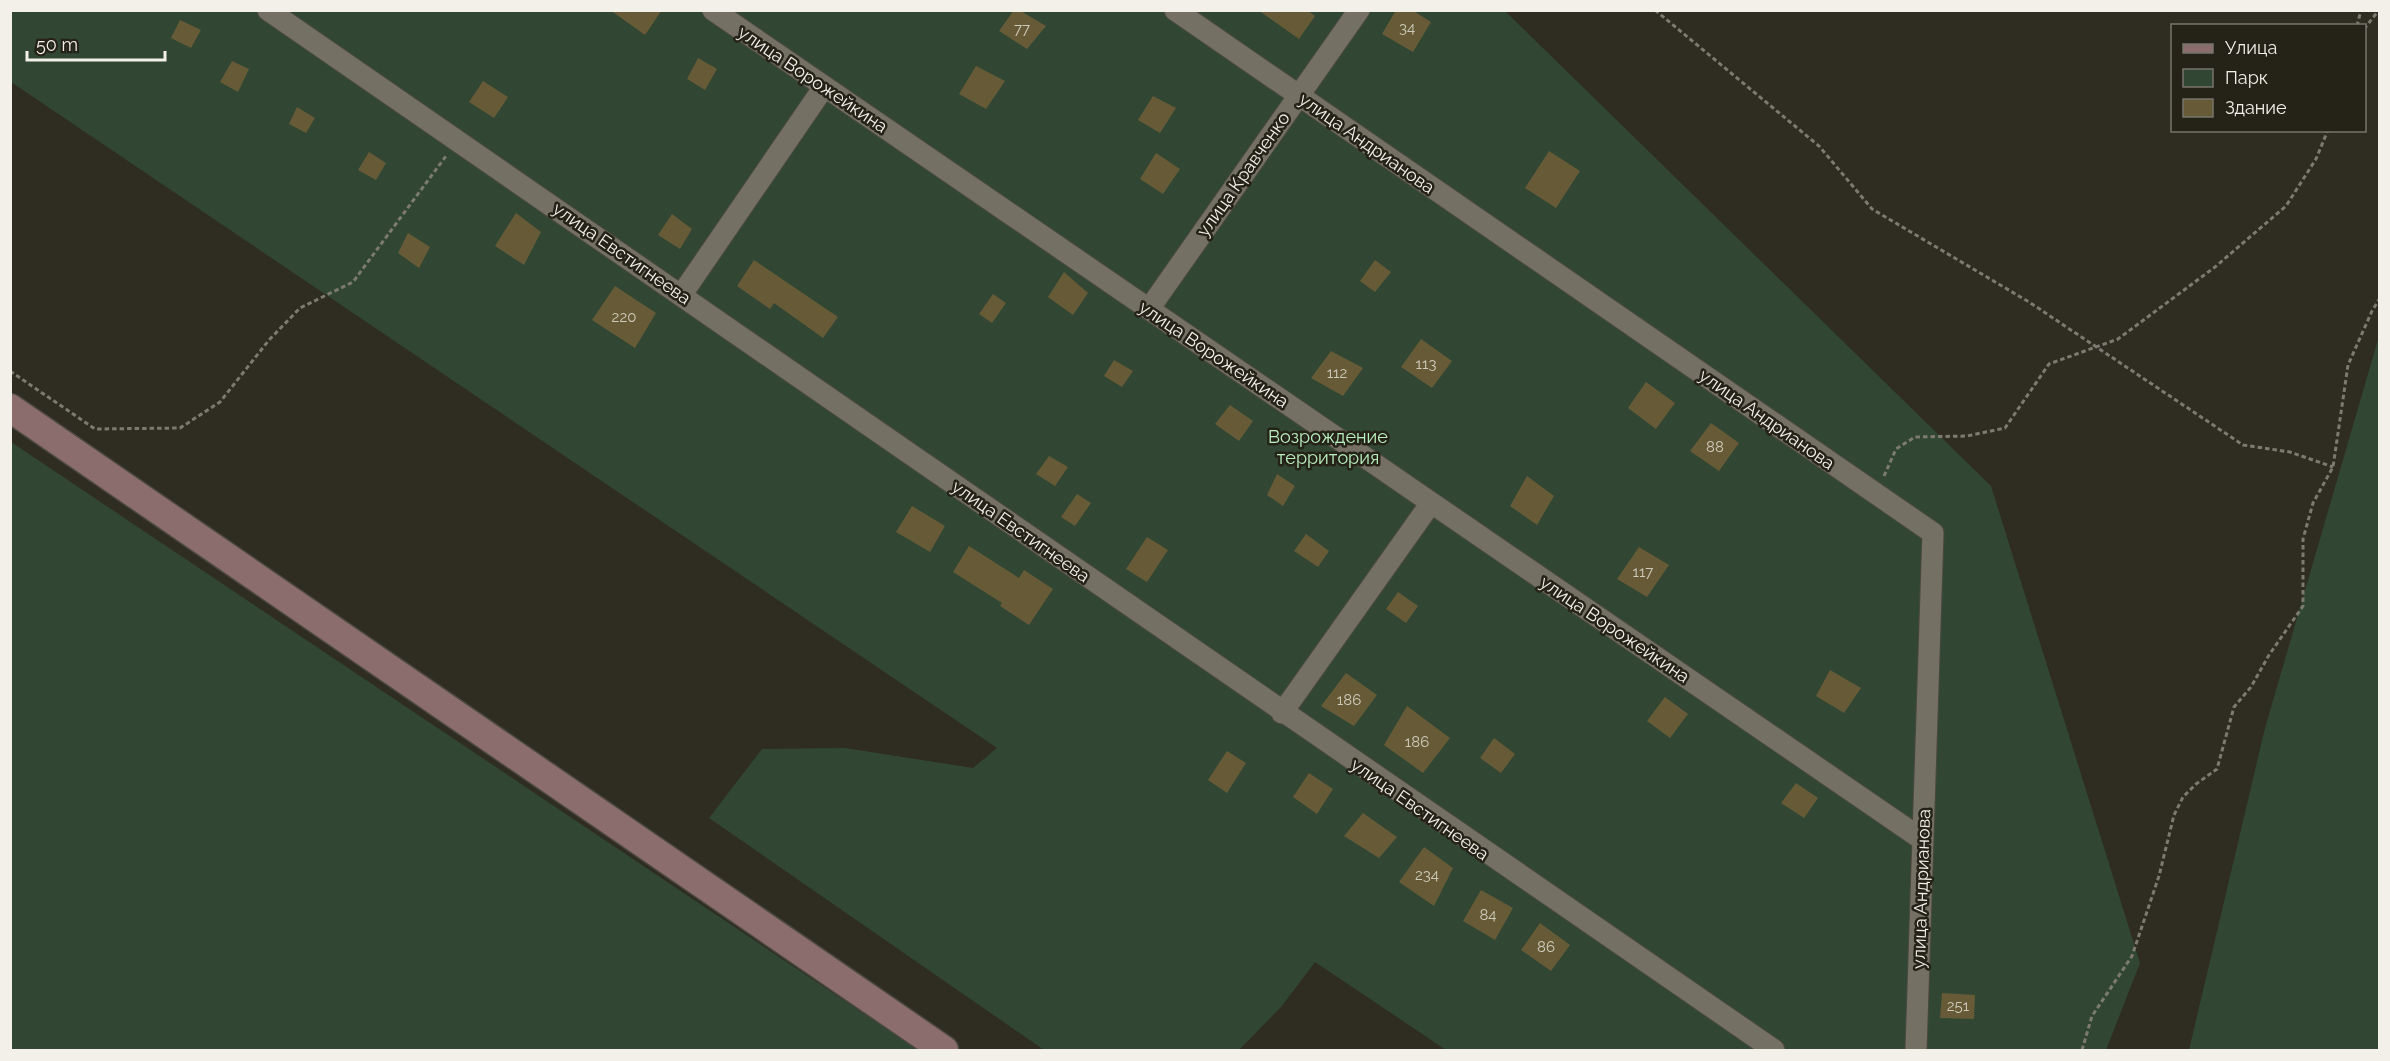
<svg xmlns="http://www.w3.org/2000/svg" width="2390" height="1061" font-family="Raleway,sans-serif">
  <rect width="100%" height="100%" fill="#2f2c21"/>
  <path fill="#314734" d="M11,10L1505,11L1991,486L2140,963L2106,1050H1446L1315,962L1281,1007L1239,1050H1044L709,818L762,749L845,748L973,768L997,748L11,82Z
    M2379,336V1050H2189L2265,728Z
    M10,442H11L918,1050H11Z"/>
  <path fill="#665b36" d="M610,10H662L645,35Z
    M1014,10H1019L1046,26L1027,49L999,31Z
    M1258,10H1307L1315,16L1299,39Z
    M1396,10H1412L1431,22L1413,52L1382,34Z
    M180,20L201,30L191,48L171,38Z
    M698,58L717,69L705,90L687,79Z
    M232,61L249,69L238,92L220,82Z
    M976,66L1005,81L986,109L959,94Z
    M483,81L508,97L494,118L469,102Z
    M1153,96L1176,108L1160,133L1138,120Z
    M297,107L315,118L306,133L289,124Z
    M1549,151L1580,171L1556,208L1525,188Z
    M369,152L386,163L376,180L358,170Z
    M1156,153L1180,169L1163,194L1140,179Z
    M516,213L541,232L524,265L495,246Z
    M672,214L692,229L680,249L658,235Z
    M408,233L430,247L419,268L398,253Z
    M754,260L838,317L823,338L774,303L770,309L737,286Z
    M1375,260L1391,272L1375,292L1360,281Z
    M1064,272L1088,293L1073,315L1048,297Z
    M615,286L656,313L635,348L592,320Z
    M993,294L1006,303L992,323L979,314Z
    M1421,339L1452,361L1432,388L1401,367Z
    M1331,351L1363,368L1343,396L1311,378Z
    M1114,360L1133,371L1122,387L1104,376Z
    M1646,382L1675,403L1656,429L1628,408Z
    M1230,405L1253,421L1239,441L1215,424Z
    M1711,423L1739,443L1719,471L1690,451Z
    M1049,456L1068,467L1055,486L1036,474Z
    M1277,474L1295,486L1283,506L1267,495Z
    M1527,476L1554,496L1537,525L1510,506Z
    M1077,494L1091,503L1075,526L1061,517Z
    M912,506L945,526L930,552L896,532Z
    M1306,534L1329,551L1318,567L1294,551Z
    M1147,537L1168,550L1147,582L1126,569Z
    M969,546L1019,578L1024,570L1053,589L1029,625L1000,606L1002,603L953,572Z
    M1639,547L1669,565L1647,597L1617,579Z
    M1398,592L1418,606L1406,623L1386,609Z
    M1830,670L1861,688L1844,713L1816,696Z
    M1346,673L1377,695L1354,726L1321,706Z
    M1665,697L1688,714L1670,738L1647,721Z
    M1407,706L1450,738L1423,773L1384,745Z
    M1494,738L1515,754L1501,773L1480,758Z
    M1227,751L1246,763L1227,793L1208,780Z
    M1309,773L1333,789L1317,814L1293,797Z
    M1796,783L1818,798L1804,818L1781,803Z
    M1363,813L1397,837L1379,858L1344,836Z
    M1424,847L1453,868L1434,906L1399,882Z
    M1481,890L1513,908L1495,940L1463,921Z
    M1540,923L1570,945L1551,971L1521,950Z
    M1942,993L1975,995L1974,1019L1940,1018Z"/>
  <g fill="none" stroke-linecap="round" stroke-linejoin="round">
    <g stroke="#4c4940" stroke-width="23">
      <path id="street" d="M268,10C771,355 1270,707 1774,1050
        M713,10L1923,840
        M1175,10L1933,533L1916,1050
        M682,294L824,87
        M1149,309L1359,10
        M1282,713L1431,503"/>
    </g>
    <g stroke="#4c4940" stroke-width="31">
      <path id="secondary" d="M10,408L944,1050"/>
    </g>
    <path stroke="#7d7b71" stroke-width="3" stroke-dasharray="4.5 3" stroke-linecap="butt" d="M1655,10L1819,146L1872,209L2029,302L2243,445L2290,452L2333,467
      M2357,26L2361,10
      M2364,29L2379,10
      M10,371L95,429L180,428L220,402L269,340L300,308L353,282L446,156
      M1884,476L1896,449L1915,437L1967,436L2005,428L2049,364L2118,339L2215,267L2286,206L2316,159L2328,130
      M2082,1050L2092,1016L2132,956L2159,876L2174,815L2183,797L2196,784L2217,769L2234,707L2251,687L2269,655L2303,606V539L2313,503L2333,467L2348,365L2372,311L2380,298"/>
    <use href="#street" stroke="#747164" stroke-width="21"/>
    <use href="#secondary" stroke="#8c6d6d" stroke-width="28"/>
  </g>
  <g text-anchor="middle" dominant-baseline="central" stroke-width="5" stroke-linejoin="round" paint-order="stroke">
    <g font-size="15" fill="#cfcbbc">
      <text x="1407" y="28">34</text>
      <text x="1022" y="29">77</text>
      <text x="624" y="317">220</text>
      <text x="1426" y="364">113</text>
      <text x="1337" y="373">112</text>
      <text x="1715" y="447">88</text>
      <text x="1643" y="572">117</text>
      <text x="1349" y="700">186</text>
      <text x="1417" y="742">186</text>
      <text x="1427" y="875">234</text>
      <text x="1488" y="915">84</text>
      <text x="1546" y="947">86</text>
      <text x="1958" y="1006">251</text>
    </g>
    <g font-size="18" fill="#f2f0e9" stroke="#252218">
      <text transform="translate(813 79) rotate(34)">улица Ворожейкина</text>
      <text transform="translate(1367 143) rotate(35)">улица Андрианова</text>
      <text transform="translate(1243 174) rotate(-55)">улица Кравченко</text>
      <text transform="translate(622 253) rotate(35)">улица Евстигнеева</text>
      <text transform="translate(1214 354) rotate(34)">улица Ворожейкина</text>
      <text transform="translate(1767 419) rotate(35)">улица Андрианова</text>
      <text transform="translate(1021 531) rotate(35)">улица Евстигнеева</text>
      <text transform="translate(1615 629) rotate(34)">улица Ворожейкина</text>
      <text transform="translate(1420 809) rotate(35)">улица Евстигнеева</text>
      <text transform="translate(1921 889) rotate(-88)">улица Андрианова</text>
    </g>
    <g font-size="18" fill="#b8efbf" stroke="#252218">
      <text x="1328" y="436">Возрождение<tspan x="1328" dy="21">территория</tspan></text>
    </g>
  </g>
  <rect width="2390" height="1061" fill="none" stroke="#f2f0e9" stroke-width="24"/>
  <rect x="2171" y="24" width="195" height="108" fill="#252218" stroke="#77746c" stroke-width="1.5"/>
  <rect x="2183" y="44" width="30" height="9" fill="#8c6d6d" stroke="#77746c" stroke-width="1.5"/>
  <text x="2225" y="54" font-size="18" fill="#f2f0e9">Улица</text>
  <rect x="2183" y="69" width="30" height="18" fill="#314734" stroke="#77746c" stroke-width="1.5"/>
  <text x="2225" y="84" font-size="18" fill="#f2f0e9">Парк</text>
  <rect x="2183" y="99" width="30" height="18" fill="#665b36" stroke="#77746c" stroke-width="1.5"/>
  <text x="2225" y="114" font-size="18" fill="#f2f0e9">Здание</text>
  <path d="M27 51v9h138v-9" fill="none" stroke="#f2f0e9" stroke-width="3"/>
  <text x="36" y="51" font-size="18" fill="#f2f0e9" stroke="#252218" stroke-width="4.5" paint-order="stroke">50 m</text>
</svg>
